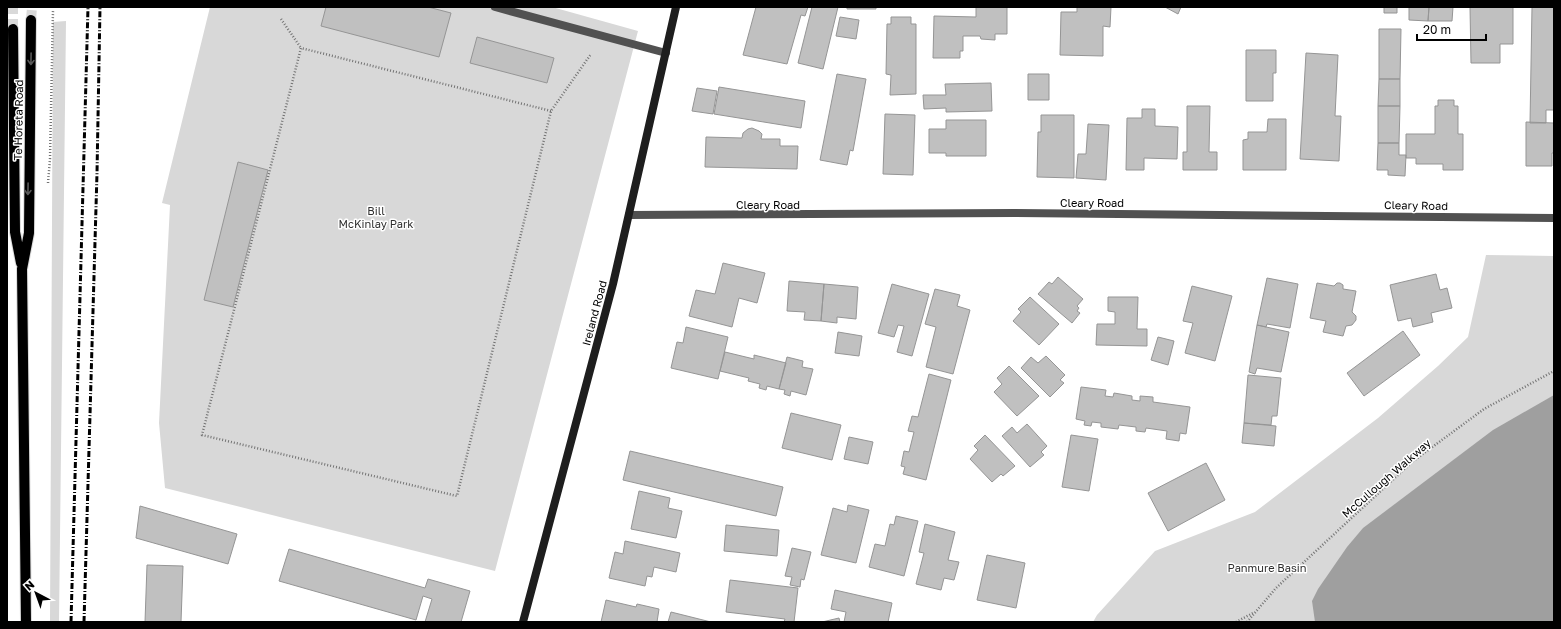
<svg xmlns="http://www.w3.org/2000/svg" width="1561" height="629" font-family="'Golos Text',sans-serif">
  <rect width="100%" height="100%" fill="#fff"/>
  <path fill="#d8d8d8" d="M210,7H552L638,31L495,571L165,488L159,423L170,205L162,203Z
    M66,21L59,622H50L53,22Z
    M1486,255L1554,256V622H1093L1097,615L1155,551L1255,512L1378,418L1438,366L1468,337Z"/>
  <path fill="#9f9f9f" d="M1554,395V622H1315L1312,601L1318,589L1347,547L1363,528L1493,430Z"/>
  <path fill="#c0c0c0" stroke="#959595" d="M326,7H428L451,13L439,57L321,26Z
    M756,7H808L805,16L801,15L787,64L743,55Z
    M812,7H838L823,69L798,63Z
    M847,7H876V9H847Z
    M976,7H1007V34H995V40L981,39L980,36H963V51H960V58H933L934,16L976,17Z
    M1077,7H1111L1110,27L1103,26V56L1060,55L1061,12H1077Z
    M1165,7H1181L1178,14Z
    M1376,7H1397V13H1384V7Z
    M1409,7H1429L1428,21L1409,20Z
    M1429,7H1453L1452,21H1428Z
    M1470,7H1513V44H1500V63H1471Z
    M1532,7H1554V110H1546V123H1530Z
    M840,17L859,20L856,39L836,36Z
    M891,17H911V24H916V94L890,95L891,75L886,74L887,24H891Z
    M1379,29H1401L1400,79H1379Z
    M477,37L554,58L547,83L470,63Z
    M1246,50H1276V73H1273V101H1246Z
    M1306,53L1338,55L1335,116H1341L1339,161L1300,159Z
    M837,74L866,79L853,151L850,150L847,165L820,160Z
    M1028,74H1049V100H1028Z
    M1379,79H1400V106H1378Z
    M991,83L992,111L946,112V108L924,109L923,95H946L945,84Z
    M719,87L805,101L801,128L714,114Z
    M697,88L717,91L713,114L692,111Z
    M1438,100H1454V106H1458V134H1463V170H1443V164H1416V158H1406V134H1435V106H1438Z
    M1187,106H1210L1209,152H1217V170H1183V152H1187Z
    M1378,106H1400L1399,143H1378Z
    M1142,109H1155V126L1178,127L1177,159L1144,158V170H1126L1127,118H1142Z
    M885,114L915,115L913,175L883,174Z
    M1041,115H1074V178L1037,177L1038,132H1041Z
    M1268,119H1286V170H1243V140L1248,139V132H1267Z
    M946,120H986V156H946V153H929V129H946Z
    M1526,122L1554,123V153H1552V166H1526Z
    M1088,124L1109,125L1106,180L1076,178L1078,154H1086Z
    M752,128L759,131L762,134L761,139H780V146H798L797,169L705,167L706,137L742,138L743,133L748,129Z
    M1378,143H1399V155H1406L1405,176L1388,175V170H1377Z
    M238,162L268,170L233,307L204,300Z
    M723,263L765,273L757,303L739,298L732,327L689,316L696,290L715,294Z
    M1436,274L1440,290L1447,288L1452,308L1431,313L1433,322L1413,327L1411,318L1398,321L1390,285Z
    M1058,277L1083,299L1077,306L1079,308L1077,311L1080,313L1072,323L1038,294L1049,282L1052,284Z
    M1267,278L1298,284L1290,328L1267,324L1266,327L1257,325Z
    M789,281L824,284L821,321L804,320L805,312L787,311Z
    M1317,283L1334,286L1337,283H1340L1343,285V289L1356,291L1352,312L1356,316V320L1352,325L1346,326L1343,336L1323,332L1326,321L1310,318Z
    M824,284L858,287L856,319L837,317V323L821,321Z
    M892,284L929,294L912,356L897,352L904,326L898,325L894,337L878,333Z
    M1192,286L1232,296L1215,361L1185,353L1193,323L1183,321Z
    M935,289L960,295L957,306L970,310L953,374L926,367L936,327L925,324Z
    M1030,297L1059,324L1039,345L1013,321L1021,312L1018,309Z
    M1108,297H1138L1137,329H1147V346L1096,345L1097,324H1115V312L1108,311Z
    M1257,325L1289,332L1281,372L1257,368L1255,374L1249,372Z
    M686,327L728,337L718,379L671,368L677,342L683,343Z
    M1403,331L1420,355L1364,396L1347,373Z
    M838,332L862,336L859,356L835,353Z
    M1158,337L1174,341L1168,365L1151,360Z
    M725,352L754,359V355L786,363L779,389L767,386L766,390L759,388L760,384L748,381L749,378L720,371Z
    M1046,356L1065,375L1060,380L1064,383L1050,397L1021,368L1031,357L1038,363Z
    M787,357L803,361L802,367L813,369L806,395L791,391L790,396L784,394L785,390L779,389Z
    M1009,366L1039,396L1017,416L994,392L1002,384L997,378Z
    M929,374L951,380L926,480L903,474L905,467L901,466L904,451L909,452L914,432L908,431L912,416L918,417Z
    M1248,375L1281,378L1277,416H1272L1271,425L1244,423Z
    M1081,387L1106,390L1105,396L1113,397L1114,393L1132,396V400L1140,401V396L1153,397V402L1190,407L1186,434L1180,433L1179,441L1166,439L1167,431L1146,428L1145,432L1136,431V427L1119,425L1118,429L1101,427V423L1092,422L1091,426L1084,425L1085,421L1076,419Z
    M791,413L841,425L832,460L782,448Z
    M1244,423L1276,426L1274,446L1242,443Z
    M1027,424L1047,446L1041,452L1044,455L1030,467L1002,436L1012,427L1017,433Z
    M985,435L1015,466L1003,476L1001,474L992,482L970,459L978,450L974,446Z
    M1071,435L1098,439L1089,491L1062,487Z
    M849,437L873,442L868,464L844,459Z
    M630,451L783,487L776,516L623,480Z
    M1206,463L1225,500L1168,531L1148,493Z
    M639,491L670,498L668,508L682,511L676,538L631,529Z
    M848,505L869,510L856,563L821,555L833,508L847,512Z
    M140,506L237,534L228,564L136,538Z
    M896,516L918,521L904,576L869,567L875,544L885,546L890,524L894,525Z
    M925,524L955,532L948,560L959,562L954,580L944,578L941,590L916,584L924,553L919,552Z
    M726,525L779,530L777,556L724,551Z
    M625,541L680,553L676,572L654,567L652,577L647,576L645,586L609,578L615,552L623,554Z
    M792,548L811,552L804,580L801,579L800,587L790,585L792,577L785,576Z
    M289,549L425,588L428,579L470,591L461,622H425L432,599L423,596L416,620L279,581Z
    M987,555L1025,563L1016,608L977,600Z
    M147,565L183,566L181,622H145Z
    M730,580L798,588L794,622H784L785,619L726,612Z
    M835,590L892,603L888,622H844L846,612L831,609Z
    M606,600L636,607L637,604L659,609L657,622H601Z
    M671,612L711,622H668Z
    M839,618L840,622H822Z"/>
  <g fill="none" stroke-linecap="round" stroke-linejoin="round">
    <path stroke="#d9d9d9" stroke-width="10" stroke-dasharray="10 5" stroke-linecap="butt" d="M31,20L32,7
      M13,29V7"/>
    <g stroke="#dbdbdb" stroke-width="12">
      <path id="primary" d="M13,29L15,232L21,263
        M26,622L22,269L29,233L31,20"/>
    </g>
    <path stroke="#737373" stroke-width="2.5" stroke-dasharray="1 2" stroke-linecap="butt" d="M281,19L301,48
      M551,111L301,48L202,435L457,496L551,111L591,54
      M48,183L50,159L53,11
      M1236,622L1253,613
      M1247,622L1276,588L1412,462L1484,409L1554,371"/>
    <path stroke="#515151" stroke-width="8" d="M495,7L666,53"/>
    <path stroke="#515151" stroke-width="8" d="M629,215L1013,213L1554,218"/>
    <path stroke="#1e1e1e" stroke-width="8" d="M523,622L613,284L676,7"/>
    <use href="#primary" stroke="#000" stroke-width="10"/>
    <path stroke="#000" stroke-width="3" stroke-dasharray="6 2 1 2" stroke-linecap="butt" d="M71,622L88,7
      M84,622L97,173L100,7"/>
  </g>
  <defs><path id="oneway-shaft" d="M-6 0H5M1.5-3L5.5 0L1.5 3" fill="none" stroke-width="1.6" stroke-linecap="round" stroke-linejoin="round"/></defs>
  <g stroke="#595959">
    <use href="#oneway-shaft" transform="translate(31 59) rotate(91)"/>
    <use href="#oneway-shaft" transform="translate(28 189) rotate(91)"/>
  </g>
  <g text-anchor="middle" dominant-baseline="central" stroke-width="3" stroke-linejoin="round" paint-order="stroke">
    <g font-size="11" fill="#000" stroke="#fff">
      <text transform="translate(18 120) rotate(-89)">Te Horeta Road</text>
      <text x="1092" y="202">Cleary Road</text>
      <text x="768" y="204">Cleary Road</text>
      <text transform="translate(1416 205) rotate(1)">Cleary Road</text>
      <text transform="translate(594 313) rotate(-75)">Ireland Road</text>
      <text transform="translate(1386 478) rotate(-41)">McCullough Walkway</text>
    </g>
    <g font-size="11" fill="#2f2f2f" stroke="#fff">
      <text x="376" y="210">Bill<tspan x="376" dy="13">McKinlay Park</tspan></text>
      <text x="1267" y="567">Panmure Basin</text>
    </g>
  </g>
  <rect width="1561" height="629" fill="none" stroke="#000000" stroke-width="16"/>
  <g transform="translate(36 593) rotate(319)" stroke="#ffffff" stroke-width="3" paint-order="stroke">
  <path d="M0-3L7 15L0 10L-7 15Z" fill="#000000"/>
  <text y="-6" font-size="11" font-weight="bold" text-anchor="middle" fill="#000000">N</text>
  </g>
  <path d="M1417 34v6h69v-6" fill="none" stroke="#000000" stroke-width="2"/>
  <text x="1423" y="34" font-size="12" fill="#000000" stroke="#ffffff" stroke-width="3" paint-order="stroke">20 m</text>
</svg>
